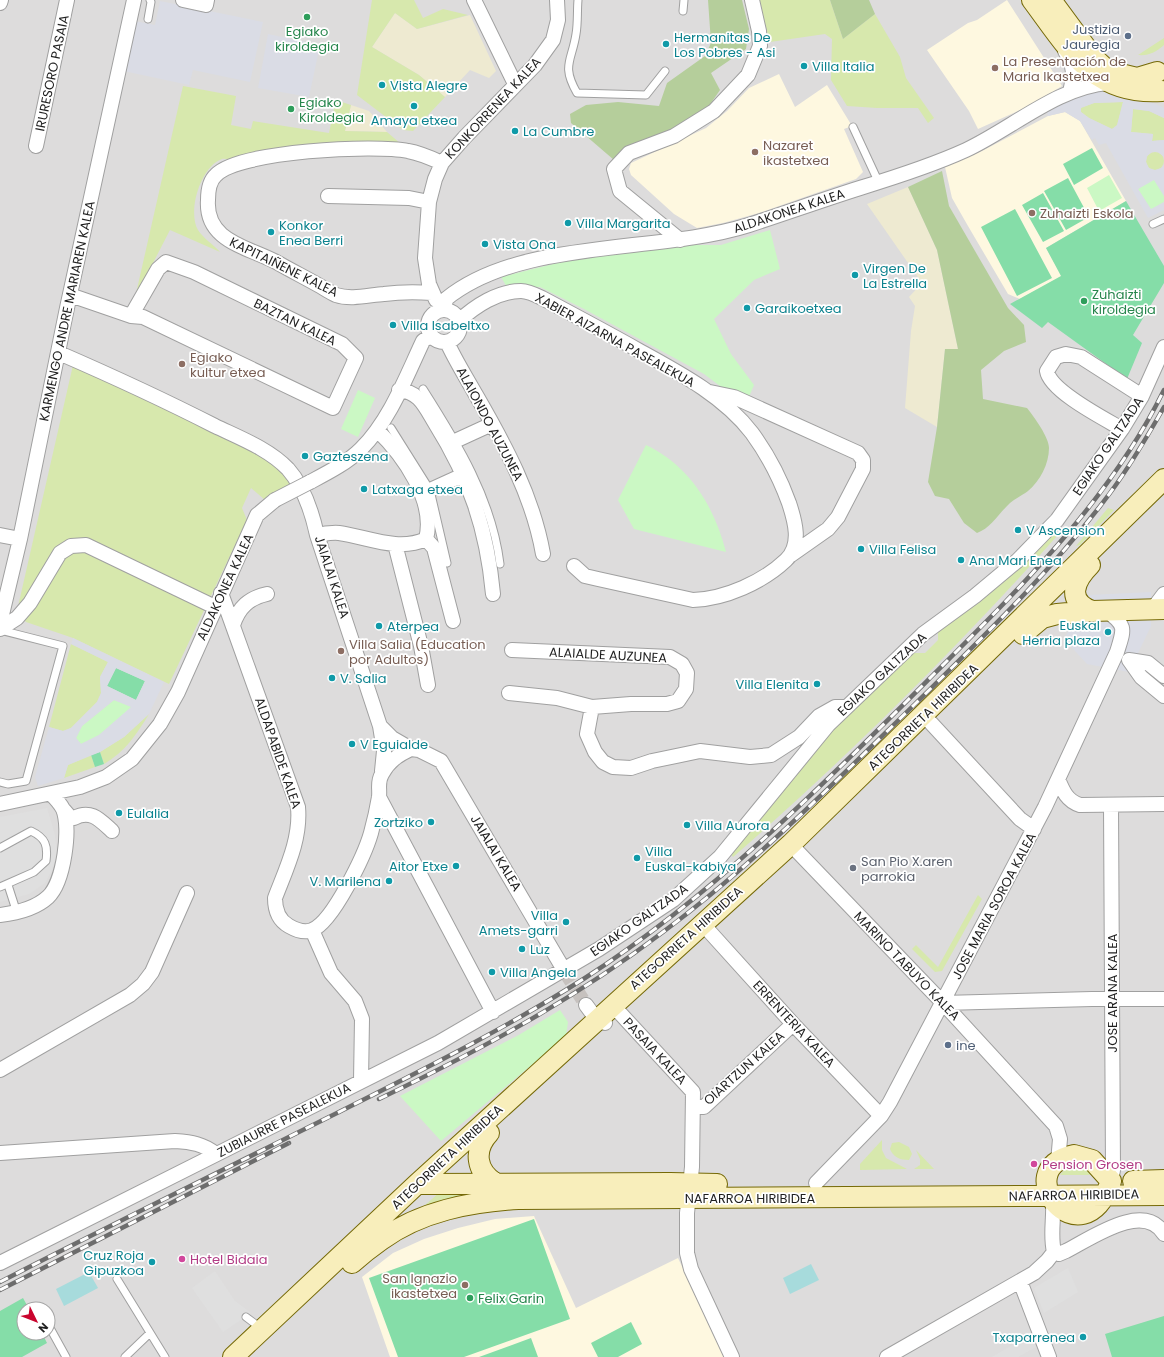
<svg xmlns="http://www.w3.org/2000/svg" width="1164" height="1357" font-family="Poppins,sans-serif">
  <rect width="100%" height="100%" fill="#f0eae6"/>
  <path fill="#dddcdc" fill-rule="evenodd" d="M0,0H1164V1357H0ZM24,1309H48V1333H24Z"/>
  <path fill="#fef8e0" d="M1007,0L1062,86L1029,106L978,129L969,111L927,50L968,23L977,20Z
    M779,74L795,107L827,85L852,126L844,129L863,172L856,179L759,213L723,223L697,228L674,214L631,175L629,169L631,163L706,128L727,111L749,88Z
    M1065,112L1080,121L1126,201L1046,248L1062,276L1020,299L1008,294L968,226L952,198L945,167L982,151L1048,116Z
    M534,1216L576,1308L678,1258L725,1357H390L362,1277L393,1253L424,1239L458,1228L495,1219Z"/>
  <path fill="#eeead1" d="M395,13L417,29L470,15L496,71L489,78L470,70L445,97L419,75L372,47Z
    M351,105L369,111L387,132L345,131Z
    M908,187L937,250L958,349H945L937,427L905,408L911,331L915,306L909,297L922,283L867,204Z"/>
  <path fill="#d7e8ad" d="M372,0H414L423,18L443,9L468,15L417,29L395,13L372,47L419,75L445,97L413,131L403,130L357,95Z
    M758,0H830L843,39L875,14L900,57L906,78L934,118L928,123L918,108H877L847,106L831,80L832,39L825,34L770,42Z
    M1164,38V45C1156,52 1149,56 1138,55Z
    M183,86L236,96L231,125L251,129L253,121L329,133L336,100L351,105L345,131L387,132L401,144L234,160C231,160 225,158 222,159C201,166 187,211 198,230C203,238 214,245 220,252L170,230L135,298Z
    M1123,102L1117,126L1112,129L1089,118L1081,112L1080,108L1094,103Z
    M1133,109L1149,111L1164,118V140L1152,141L1153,134L1131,132Z
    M1146 161a9 9 0 1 1 18 0a9 9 0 1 1-18 0Z
    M73,365L250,450L278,468L291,484L265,500L251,488L242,508L247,520L169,684L73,638L26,622L17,611Z
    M1108,508L1114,510L1080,545L1076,546Z
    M1054,533L1057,536C956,649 848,757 733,857L730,853L832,729L912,653H925L938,640V629L1021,566Z
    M71,644L108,662L100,677L101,693L97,702L71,728L63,731L49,727Z
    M149,714C136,735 126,751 104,764L100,752L124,737Z
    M91,755L95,767L64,778L68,765Z
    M978,895L982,899L942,971L935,972L912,949L916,945L938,967Z
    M882,1140V1150L886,1158L907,1169L860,1170V1164Z
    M899,1142L909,1147L912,1154L909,1160C900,1160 893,1157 890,1149L892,1143Z
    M916,1150L934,1169H914L920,1165V1159Z
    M1079,1163L1089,1167L1093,1175H1060L1067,1167Z
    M513,1191L417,1212L440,1192Z"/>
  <path fill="#b5ce9b" d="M708,0H742L749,29L746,49L711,73L720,90L709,106L677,127L628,150L614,160L571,123L570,114L586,105L618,102L659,106L667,83L705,56L711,43Z
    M830,0H869L875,14L843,39Z
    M942,171L949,206L1008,308L1024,325L1026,342L1004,351L981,370L983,399L1027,408C1034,417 1049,437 1049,448C1049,464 1040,481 1028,491C1023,495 1016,498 1010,503C999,513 991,528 977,533L964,523L949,499L935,496L928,482L937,427L945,349H958L937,250L908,187Z"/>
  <path fill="#cbf8c4" d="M1109,175L1122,198L1099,211L1087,188Z
    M1154,179L1164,196V202L1151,210L1138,189Z
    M770,230L780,269L754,280L714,319L731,354L754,385L748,399L724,389L704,374L584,309L540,287L508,289L501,277L561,262L634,251L687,245H721Z
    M358,390L375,398L358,437L341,429Z
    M646,445C690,466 714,506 726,552L634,529L618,500Z
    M114,700L132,707L99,735L81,744L76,738L82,726Z
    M560,1010L568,1022L566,1036L441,1141L400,1096L517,1036Z"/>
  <path fill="#85dda8" d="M1092,148L1103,168L1074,185L1063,164Z
    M1068,178L1089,217L1066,230L1044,191Z
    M1043,193L1064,231L1043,242L1022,205Z
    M1126,201L1164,266V283L1133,335L1142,343L1127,379L1048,322L1042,328L1010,304L1061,276L1046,248Z
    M1015,209L1052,278L1017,296L981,227Z
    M116,668L145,681L136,700L107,686Z
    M100,752L104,764L95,767L91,755Z
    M534,1219L570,1319L464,1357H398L369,1278Z
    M23,1298L29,1309H24V1333H42L47,1343L22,1357H0V1311Z
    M1164,1316V1357H1112L1105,1334Z
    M631,1322L642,1344L618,1357H598L591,1343Z
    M531,1338L538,1357H479Z"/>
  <path fill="#dfdfdf" d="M47,808L55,835L57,855L52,869L45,883L29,894L0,902V817Z
    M1068,1268L1078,1292L1044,1313L1034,1288Z
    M215,1271L235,1301L251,1313L223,1332L192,1288Z
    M1031,1334L1036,1347L1018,1357H992Z"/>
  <path fill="#dadce5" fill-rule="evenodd" d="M160,1L263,22L250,82L193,70L189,85L119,70L130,20L155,25Z
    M268,34L320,45L309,97L258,88Z
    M1103,90L1151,102L1164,108V118L1149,111L1133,109L1131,132L1153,134L1152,141L1164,140V157L1158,152H1152L1147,156L1146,162L1149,168L1155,170L1161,168L1164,165V196L1154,180L1138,189L1151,209L1164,202V210L1148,218L1106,143L1099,145L1095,138L1092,140L1080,121L1065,112L1048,116L1047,112L1080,94ZM1123,102L1117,125L1112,129L1089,118L1081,112V108L1094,103Z
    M1151,592V626L1129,672L1087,664L1064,639L1089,595Z
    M73,638L164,682L149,714L124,737L100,752L68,765L64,778L38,786L35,777L49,727L63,731L71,728L97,702L101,693L100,677L108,662L71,644ZM116,668L145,681L136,700L107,686ZM114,700L131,707L99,735L81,744L76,738L82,726Z"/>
  <path fill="#a7dbdc" d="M811,1264L819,1280L790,1294L783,1278Z
    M89,1272L98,1288L64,1306L56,1289Z"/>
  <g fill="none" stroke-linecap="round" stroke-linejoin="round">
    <path stroke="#c6c1be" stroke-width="14" stroke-dasharray="14 7" stroke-linecap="butt" d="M564,970L586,1005"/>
    <g stroke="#a0a0a0" stroke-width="9">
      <path id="lane" d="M578,0C577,11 578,23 576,34C572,61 561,65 577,93L646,95L665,71
        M683,11L684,0
        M148,19L151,2L150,0
        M853,127L879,183
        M1153,224L1164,219
        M423,389C458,444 492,499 500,564
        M391,428L430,490L447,563
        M0,782L8,784L26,781L63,646L0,630
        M0,848L31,831C46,838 48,846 46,861L34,872L0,887
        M8,885L17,913
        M117,1279L165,1357
        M246,1317L262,1329
        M50,1328L66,1357
        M125,1357L150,1333"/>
    </g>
    <g stroke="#a0a0a0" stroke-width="16">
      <path id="street" d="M183,0L206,5L207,0
        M474,0L515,84
        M0,3L1,0
        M1065,51C1075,66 1074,76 1070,92
        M36,146L67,0
        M328,196L409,198L429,202
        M680,240L620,191L614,169L629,153L674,136L714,111L748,75L760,46L759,31L752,0
        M432,293C416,292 400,292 384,294C369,295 351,300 336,295C331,293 325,289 320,286C306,278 292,271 278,263C249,247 205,242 208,200C208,191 209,181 216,175C238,151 376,144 408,151C420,153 431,158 442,163
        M70,295L131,316L143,317L333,408L356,358L342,344L194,272L166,262L158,269L131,316
        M436,300L429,284L425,258L429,202L435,179L442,163L464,138L535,65L553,40L558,20L557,0
        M444,310L446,299C521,238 657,254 749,225C786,213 822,200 860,188C896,177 931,166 966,150C1011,129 1059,86 1109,83
        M428 326a16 16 0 1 1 32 0a16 16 0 1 1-32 0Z
        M459,321C475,306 498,291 521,291C528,291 536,295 542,298C574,315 606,332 638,350C678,372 724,396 752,433C768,455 780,478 789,503C795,521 802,545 786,560C763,582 725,599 693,600L598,579L585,576L574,566
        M447,342C455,360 466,377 476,395C505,445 533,497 543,554
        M59,353C112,376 164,400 215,426C240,438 269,449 288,469C304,487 312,512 317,535L380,726L392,738L411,749L419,750L441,761L564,970
        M399,390C420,392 425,407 435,423C470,479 487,529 493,594
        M710,392L734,397L858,453L863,460V469L838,517L828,529L791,555
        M1122,429C1103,418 1050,391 1047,371L1056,357L1066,354L1081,357L1142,396
        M455,441L492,424
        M310,482C327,473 347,463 361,449C390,420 406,377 423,341L431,335
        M430,490L463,475
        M0,535L20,539
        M317,535C324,534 332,532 339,533C368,537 398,552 426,539C436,501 403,455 377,430
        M426,539L434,548L453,621
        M395,544L421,646L428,685
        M221,593L298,807C301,839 286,869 275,898C275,910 278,920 289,926C296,930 305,933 312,930C333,922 365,854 371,833C374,822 377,809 379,797C380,788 377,782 382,774C389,761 398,755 411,749
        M1152,610L1164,594
        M0,623L20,539L67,308L134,0
        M233,625C239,607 249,598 267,594
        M0,629L17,618L30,603L60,553L71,546L86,545L215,607
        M1129,660L1141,677L1164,696
        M1129,660L1148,663L1164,676
        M509,693L557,698L592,707L631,704H667L678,701L686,689L687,673L682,664L670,657L512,650
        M592,707L587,734L595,752L603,762L613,767L631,768L652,761L700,751L750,757L771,755L799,737L819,716L835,707H844
        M931,723L1020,819L1034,829
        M380,726L384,751L382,771
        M1058,779C1063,791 1067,801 1080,805L1164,804
        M379,797L493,1012
        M0,804L80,787L106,777L132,759L160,724L178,692L257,515L275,500
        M64,810L70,817L74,818C91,809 100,820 112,831
        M797,851L943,1003L1056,1126L1060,1139L1058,1162
        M0,915C17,913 35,909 48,897C64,882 71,828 63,809C60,803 56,799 51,794
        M312,930L331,973L355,1001L362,1019L361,1081
        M709,931L793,1024L881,1116
        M943,1003L1092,999H1164
        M586,1005L597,1020L605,1023
        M609,1009L619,1012L693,1092L692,1167L687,1213V1253L691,1269L732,1357
        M0,1070L130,995L143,984L152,972L187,893
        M693,1107H704L793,1024
        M0,1153L175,1141C192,1142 203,1144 216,1154
        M1111,1181L1113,1170L1111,805
        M816,1183L881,1116L890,1102L1045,807L1117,652C1124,629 1127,626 1107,611
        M1054,1252L1059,1254L1066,1251C1090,1239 1144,1200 1164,1234
        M0,1263L438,1043L599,949L673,900L720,857L828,725L923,634L975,596L1017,561L1057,520L1122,429L1142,396L1164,347
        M1020,1281L1049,1357
        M887,1357L1034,1273L1047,1261L1054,1252C1050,1235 1054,1220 1053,1203"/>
    </g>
    <g stroke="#756907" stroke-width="22">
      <path id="secondary" d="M1032,0C1068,48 1093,96 1162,91
        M1051,0L1093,57L1108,71L1137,78L1157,72
        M1090,565C1075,580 1065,601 1092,611
        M1023,634L1042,618L1057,614L1092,611L1164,609
        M489,1133C473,1150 476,1171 495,1183
        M1074,1155L1092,1160L1111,1181C1082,1264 1006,1168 1074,1155Z
        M1133,1181L1164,1180
        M417,1184L670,1183L717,1184
        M352,1263C361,1255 371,1247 381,1240C421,1211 470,1202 518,1199L1164,1195
        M233,1357L417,1184L791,844L1164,479"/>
    </g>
    <use href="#lane" stroke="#fff" stroke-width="7"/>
    <use href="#street" stroke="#fff" stroke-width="14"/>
    <use href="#secondary" stroke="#f8eebb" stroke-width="20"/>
    <g stroke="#6d6d6d" stroke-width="4.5">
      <path id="rail" d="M379,1099C478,1051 575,999 663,932C754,864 834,783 915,704C983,637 1053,570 1110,493C1130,466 1147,437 1164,407
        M0,1282C111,1225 223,1170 335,1114C420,1071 505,1029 585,978C715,894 825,783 934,674C1021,587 1110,500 1164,390
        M0,1290L289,1143"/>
    </g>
    <use href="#rail" stroke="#fff" stroke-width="3" stroke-dasharray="9" stroke-linecap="butt"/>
    <g stroke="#a0a0a0" stroke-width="16" stroke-linecap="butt">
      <path id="street-bridge" d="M275,500L310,482"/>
    </g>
    <use href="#street-bridge" stroke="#fff" stroke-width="14"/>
  </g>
  <g fill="#2e9e5b" stroke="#fff" stroke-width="1.5">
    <circle cx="307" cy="17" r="4"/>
    <circle cx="291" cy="109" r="4"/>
    <circle cx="1084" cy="301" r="4"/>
    <circle cx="470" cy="1298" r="4"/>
  </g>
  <g fill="#5c6f8a" stroke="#fff" stroke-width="1.5">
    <circle cx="1128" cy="36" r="4"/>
    <circle cx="948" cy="1045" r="4"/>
  </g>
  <g fill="#0f9aa8" stroke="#fff" stroke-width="1.5">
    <circle cx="666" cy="44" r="4"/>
    <circle cx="804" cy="66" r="4"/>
    <circle cx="382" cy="85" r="4"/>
    <circle cx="414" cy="106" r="4"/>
    <circle cx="515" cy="131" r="4"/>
    <circle cx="568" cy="223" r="4"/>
    <circle cx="271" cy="232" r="4"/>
    <circle cx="485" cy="244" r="4"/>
    <circle cx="855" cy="275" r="4"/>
    <circle cx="747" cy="308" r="4"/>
    <circle cx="393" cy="325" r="4"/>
    <circle cx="305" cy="456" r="4"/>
    <circle cx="364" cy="489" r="4"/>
    <circle cx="1018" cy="530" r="4"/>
    <circle cx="861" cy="549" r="4"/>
    <circle cx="961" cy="560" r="4"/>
    <circle cx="379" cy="626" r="4"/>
    <circle cx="1108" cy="632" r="4"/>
    <circle cx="332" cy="678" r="4"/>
    <circle cx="817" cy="684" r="4"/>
    <circle cx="352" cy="744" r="4"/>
    <circle cx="119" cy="813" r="4"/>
    <circle cx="431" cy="822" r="4"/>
    <circle cx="687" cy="825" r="4"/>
    <circle cx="637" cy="858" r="4"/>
    <circle cx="456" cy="866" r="4"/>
    <circle cx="389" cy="881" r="4"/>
    <circle cx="566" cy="922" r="4"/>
    <circle cx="522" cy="949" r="4"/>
    <circle cx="492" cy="972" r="4"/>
    <circle cx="152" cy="1262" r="4"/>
    <circle cx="1083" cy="1337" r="4"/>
  </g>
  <g fill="#8d6e63" stroke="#fff" stroke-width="1.5">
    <circle cx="995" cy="68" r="4"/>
    <circle cx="755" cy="152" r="4"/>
    <circle cx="1032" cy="213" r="4"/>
    <circle cx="182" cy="364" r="4"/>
    <circle cx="341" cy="651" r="4"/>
    <circle cx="465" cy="1285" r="4"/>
  </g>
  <circle fill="#6b7280" stroke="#fff" stroke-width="1.5" cx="853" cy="868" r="4"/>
  <g fill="#d1479c" stroke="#fff" stroke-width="1.5">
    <circle cx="1034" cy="1164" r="4"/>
    <circle cx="182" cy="1259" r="4"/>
  </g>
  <g text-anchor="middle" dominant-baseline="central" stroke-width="3.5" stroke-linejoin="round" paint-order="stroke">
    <g font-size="13" fill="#4e5e75" stroke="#fff" text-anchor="end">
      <text x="1120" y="29">Justizia<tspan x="1120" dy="15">Jauregia</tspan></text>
      <text x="956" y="1045" text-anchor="start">ine</text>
    </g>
    <g font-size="13" fill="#27864d" stroke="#fff" text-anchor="start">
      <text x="307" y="31" text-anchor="middle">Egiako<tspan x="307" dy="15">kiroldegia</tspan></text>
      <text x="299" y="102">Egiako<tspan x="299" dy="15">Kiroldegia</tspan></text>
      <text x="1092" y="294">Zuhaizti<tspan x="1092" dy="15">kiroldegia</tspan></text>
      <text x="478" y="1298">Felix Garin</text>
    </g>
    <g font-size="13" fill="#0d838f" stroke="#fff" text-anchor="start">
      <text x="674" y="37">Hermanitas De<tspan x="674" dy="15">Los Pobres - Asi</tspan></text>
      <text x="812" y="66">Villa Italia</text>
      <text x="390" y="85">Vista Alegre</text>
      <text x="414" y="120" text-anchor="middle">Amaya etxea</text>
      <text x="523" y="131">La Cumbre</text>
      <text x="576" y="223">Villa Margarita</text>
      <text x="279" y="225">Konkor<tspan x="279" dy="15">Enea Berri</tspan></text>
      <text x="493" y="244">Vista Ona</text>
      <text x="863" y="268">Virgen De<tspan x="863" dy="15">La Estrella</tspan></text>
      <text x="755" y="308">Garaikoetxea</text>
      <text x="401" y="325">Villa Isabeltxo</text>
      <text x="313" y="456">Gazteszena</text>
      <text x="372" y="489">Latxaga etxea</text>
      <text x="1026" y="530">V Ascension</text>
      <text x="869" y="549">Villa Felisa</text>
      <text x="969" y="560">Ana Mari Enea</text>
      <text x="1100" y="625" text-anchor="end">Euskal<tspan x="1100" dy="15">Herria plaza</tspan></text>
      <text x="387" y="626">Aterpea</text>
      <text x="340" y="678">V. Salia</text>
      <text x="809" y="684" text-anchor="end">Villa Elenita</text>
      <text x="360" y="744">V Eguialde</text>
      <text x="127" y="813">Eulalia</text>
      <text x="423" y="822" text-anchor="end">Zortziko</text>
      <text x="695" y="825">Villa Aurora</text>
      <text x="645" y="851">Villa<tspan x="645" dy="15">Euskal-kabiya</tspan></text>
      <text x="448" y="866" text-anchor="end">Aitor Etxe</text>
      <text x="381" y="881" text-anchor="end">V. Marilena</text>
      <text x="558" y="915" text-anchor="end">Villa<tspan x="558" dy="15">Amets-garri</tspan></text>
      <text x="530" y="949">Luz</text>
      <text x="500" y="972">Villa Angela</text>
      <text x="144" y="1255" text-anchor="end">Cruz Roja<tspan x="144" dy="15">Gipuzkoa</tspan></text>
      <text x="1075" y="1337" text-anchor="end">Txaparrenea</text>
    </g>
    <g font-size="13" fill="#785e54" stroke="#fff" text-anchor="start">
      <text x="1003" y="61">La Presentación de<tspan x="1003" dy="15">Maria Ikastetxea</tspan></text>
      <text x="763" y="145">Nazaret<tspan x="763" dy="15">ikastetxea</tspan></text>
      <text x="1040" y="213">Zuhaizti Eskola</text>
      <text x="190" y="357">Egiako<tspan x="190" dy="15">kultur etxea</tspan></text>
      <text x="349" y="644">Villa Salia (Education<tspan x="349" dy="15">por Adultos)</tspan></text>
      <text x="457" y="1278" text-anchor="end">San Ignazio<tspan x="457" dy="15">ikastetxea</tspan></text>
    </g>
    <g font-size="13" fill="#1f1f1f" stroke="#fff">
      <text transform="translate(52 73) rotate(-78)">IRURESORO PASAIA</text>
      <text transform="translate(493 108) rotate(-47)">KONKORRENEA KALEA</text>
      <text transform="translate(789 211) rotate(-18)">ALDAKONEA KALEA</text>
      <text transform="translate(284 267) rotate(26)">KAPITAIÑENE KALEA</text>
      <text transform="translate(67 311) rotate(-78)">KARMENGO ANDRE MARIAREN KALEA</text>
      <text transform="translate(295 322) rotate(26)">BAZTAN KALEA</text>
      <text transform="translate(615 340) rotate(29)">XABIER AIZARNA PASEALEKUA</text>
      <text transform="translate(490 424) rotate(62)">ALAIONDO AUZUNEA</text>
      <text transform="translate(1108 446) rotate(-56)">EGIAKO GALTZADA</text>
      <text transform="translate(332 577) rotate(72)">JAIALAI KALEA</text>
      <text transform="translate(225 587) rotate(-65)">ALDAKONEA KALEA</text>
      <text transform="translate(608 655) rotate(3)">ALAIALDE AUZUNEA</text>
      <text transform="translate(882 674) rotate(-43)">EGIAKO GALTZADA</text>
      <text transform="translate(923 717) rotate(-44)">ATEGORRIETA HIRIBIDEA</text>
      <text transform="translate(278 753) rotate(71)">ALDAPABIDE KALEA</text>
      <text transform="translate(496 853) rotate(59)">JAIALAI KALEA</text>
      <text transform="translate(994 906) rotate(-62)">JOSE MARIA SOROA KALEA</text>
      <text transform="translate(639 920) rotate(-35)">EGIAKO GALTZADA</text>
      <text transform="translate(686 938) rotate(-42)">ATEGORRIETA HIRIBIDEA</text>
      <text transform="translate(907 966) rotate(46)">MARINO TABUYO KALEA</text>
      <text transform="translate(1112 993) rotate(-90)">JOSE ARANA KALEA</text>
      <text transform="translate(794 1024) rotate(47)">ERRENTERIA KALEA</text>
      <text transform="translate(655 1051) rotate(47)">PASAIA KALEA</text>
      <text transform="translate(744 1068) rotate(-42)">OIARTZUN KALEA</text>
      <text transform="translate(284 1120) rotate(-27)">ZUBIAURRE PASEALEKUA</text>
      <text transform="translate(447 1157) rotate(-43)">ATEGORRIETA HIRIBIDEA</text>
      <text transform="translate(1074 1195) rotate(-1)">NAFARROA HIRIBIDEA</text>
      <text x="750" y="1198">NAFARROA HIRIBIDEA</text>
    </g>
    <g font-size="13" fill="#5b616d" stroke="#fff" text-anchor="start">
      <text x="861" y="861">San Pio X.aren<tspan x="861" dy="15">parrokia</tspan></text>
    </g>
    <g font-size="13" fill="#b23c85" stroke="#fff" text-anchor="start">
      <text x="1042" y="1164">Pension Grosen</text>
      <text x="190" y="1259">Hotel Bidaia</text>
    </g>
  </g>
  <g transform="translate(36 1321) rotate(133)"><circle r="19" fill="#ffffff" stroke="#a5a5a5"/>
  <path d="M0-3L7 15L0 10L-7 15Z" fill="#ca042e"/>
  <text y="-6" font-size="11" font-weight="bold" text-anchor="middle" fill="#1f1f1f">N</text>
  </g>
</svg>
